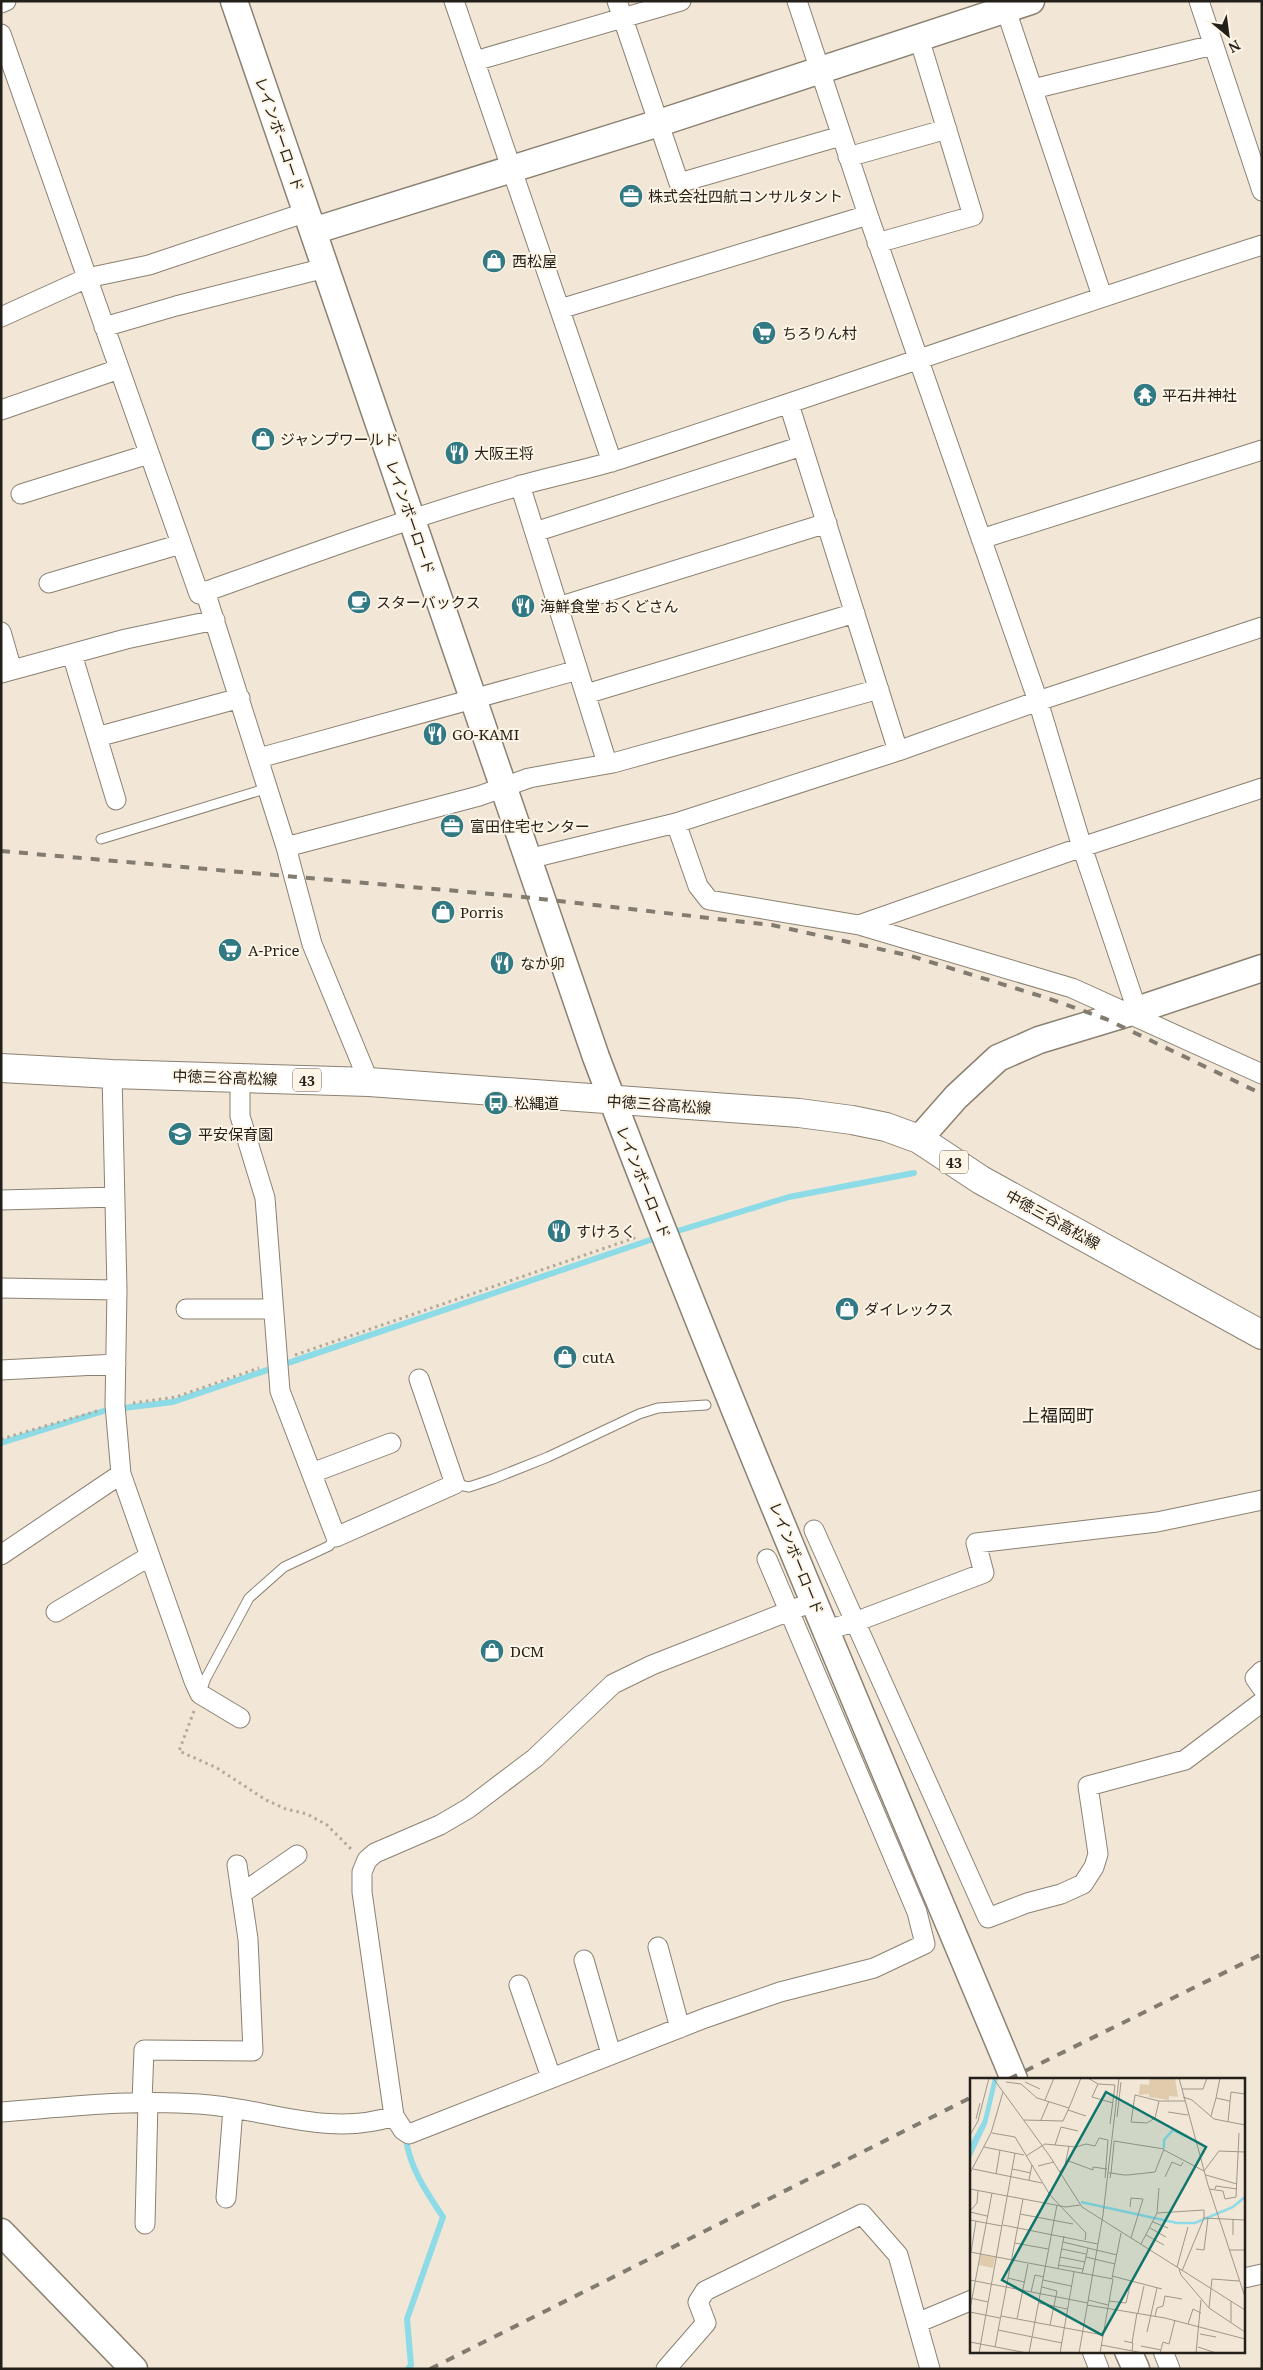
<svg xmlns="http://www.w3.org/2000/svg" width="1263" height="2370" font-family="'Noto Serif','Noto Sans JP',serif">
  <rect width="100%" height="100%" fill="#f2e7d6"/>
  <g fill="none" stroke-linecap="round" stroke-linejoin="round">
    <path stroke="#8cdbe6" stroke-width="6" d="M671,1233L789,1197L914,1173
      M1,1443L107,1410L173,1402L659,1237
      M406,2138C409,2167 427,2193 443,2217L407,2319L411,2365L408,2369"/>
    <g stroke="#8b8172" stroke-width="11">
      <path id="lane" d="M101,839L268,788
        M455,1484L469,1487L493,1479L548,1457L639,1414L658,1408L706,1405
        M201,1692L206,1678L249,1598L284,1567L329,1546L336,1537"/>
    </g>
    <g stroke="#8b8172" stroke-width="21">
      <path id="street" d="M454,1L612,462
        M617,1L679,183L841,136
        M797,1L868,215L1038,701L1082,847L1137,1010
        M1003,1L1102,296
        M1199,1L1262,191
        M1,3L6,1
        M1,34L199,594C305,556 411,517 519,486C555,475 592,469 627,457C839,388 1049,313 1262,245
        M475,61L681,1
        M1033,89L1213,45
        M848,157L947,129
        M877,243L973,216L919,38
        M560,309L868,215
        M1,317L87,278L149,265L307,212
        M104,327L176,306L325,268
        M789,404L898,751
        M1,410L119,369
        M520,485L607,763
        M21,494L149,454
        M535,532L802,446
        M981,539L1262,450
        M49,583L181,544
        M205,591L286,847L312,944L369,1082
        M558,607L827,523
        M1,632L12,670
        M72,654L116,800
        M1,673L126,639L215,620
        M586,694L855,613
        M97,737L240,698
        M259,758L578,670
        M676,823L698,886L709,900L859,925L1072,988L1262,1074
        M286,847L479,796L529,778L613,763L879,689
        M528,859L676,823L898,751L1038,701L1262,627
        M859,925L1082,847L1262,788
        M112,1074L117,1290L115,1405L121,1474L194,1681L200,1694L240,1718
        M240,1077V1116L265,1198L280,1391L336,1537L455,1484L419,1379
        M1,1200L115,1197
        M1,1288L117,1290
        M186,1309H273
        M1,1370L116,1364
        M312,1473L391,1443
        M814,1530L988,1918L1027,1903L1061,1894L1083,1884L1094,1867L1098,1854L1088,1786L1185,1760L1262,1702
        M1,1555L121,1474
        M767,1559L917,1912L925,1944L874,1968L780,1992L705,2018L409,2134L403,2130L394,2116L362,1892V1872L367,1860L375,1853L440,1825L469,1808L535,1758L613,1684L652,1665L815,1601
        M56,1612L150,1556
        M826,1630L855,1622L984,1573L976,1543L1157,1522L1262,1500
        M1262,1671L1255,1678L1262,1688
        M241,1894L297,1855
        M658,1947L680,2028
        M584,1960L611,2054
        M519,1985L551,2077
        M142,2101L144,2050L253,2051L248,1939L237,1865
        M1,2112C67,2107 133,2099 199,2104C266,2108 327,2138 394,2116
        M226,2198L233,2109
        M145,2224L148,2101
        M1244,2278L1262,2274
        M917,2323L972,2300
        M1092,2351L1099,2369
        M1163,2351L1170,2369
        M666,2369L706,2323L698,2302L705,2291L862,2214L898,2255L930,2369"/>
    </g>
    <g stroke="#8b8172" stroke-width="29">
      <path id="secondary" d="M234,1L596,1057C726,1401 872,1739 1014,2079
        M313,231L659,123L1031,1
        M919,1139L956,1097L998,1058L1039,1040L1128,1013L1262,968
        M1,2232L134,2369
        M1128,2351L1136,2369"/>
    </g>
    <g stroke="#8b8172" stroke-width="30">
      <path id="primary" d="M1,1068L112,1074L369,1082L799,1113L852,1120L886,1127L919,1139L981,1180L1262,1335"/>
    </g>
    <path stroke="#b2a99b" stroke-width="3" stroke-dasharray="2.5 4" stroke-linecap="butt" d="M295,1355L637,1237
      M133,1403L176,1397L259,1368
      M1,1439L97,1411
      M194,1711L179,1751L217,1768L266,1800L286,1809L307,1814L327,1825L351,1849"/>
    <use href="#lane" stroke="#fff" stroke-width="9"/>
    <use href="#street" stroke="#fff" stroke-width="19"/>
    <use href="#secondary" stroke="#fff" stroke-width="26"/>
    <use href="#primary" stroke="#fff" stroke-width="28"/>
    <path stroke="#827b70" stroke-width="4" stroke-dasharray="9 9" stroke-linecap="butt" d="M1,851L514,896L772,925L911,956L1047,998L1106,1019L1262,1094
      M1009,2079L1262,1954
      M430,2369L972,2097"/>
  </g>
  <defs>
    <g id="office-disc" transform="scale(1.25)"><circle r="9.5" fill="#317983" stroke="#fef5e7"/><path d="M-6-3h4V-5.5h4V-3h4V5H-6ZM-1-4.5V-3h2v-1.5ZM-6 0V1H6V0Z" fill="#fff"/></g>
    <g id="shop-disc" transform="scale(1.25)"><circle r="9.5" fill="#317983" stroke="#fef5e7"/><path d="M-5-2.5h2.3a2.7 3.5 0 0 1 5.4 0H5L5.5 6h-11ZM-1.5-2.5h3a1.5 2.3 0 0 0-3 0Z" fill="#fff"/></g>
    <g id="supermarket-disc" transform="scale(1.25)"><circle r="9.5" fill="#317983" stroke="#fef5e7"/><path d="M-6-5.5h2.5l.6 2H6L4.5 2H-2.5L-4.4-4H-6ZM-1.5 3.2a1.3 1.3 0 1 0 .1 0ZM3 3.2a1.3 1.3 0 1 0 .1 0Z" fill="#fff"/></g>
    <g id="temple-disc" transform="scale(1.25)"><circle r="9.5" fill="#317983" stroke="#fef5e7"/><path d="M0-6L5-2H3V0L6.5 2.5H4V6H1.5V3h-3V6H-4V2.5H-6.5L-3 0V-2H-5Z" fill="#fff"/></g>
    <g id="restaurant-disc" transform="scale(1.25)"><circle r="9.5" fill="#317983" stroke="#fef5e7"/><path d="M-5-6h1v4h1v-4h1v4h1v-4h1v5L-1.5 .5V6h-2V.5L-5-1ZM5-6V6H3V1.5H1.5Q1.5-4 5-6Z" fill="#fff"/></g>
    <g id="cafe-disc" transform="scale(1.25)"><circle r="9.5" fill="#317983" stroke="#fef5e7"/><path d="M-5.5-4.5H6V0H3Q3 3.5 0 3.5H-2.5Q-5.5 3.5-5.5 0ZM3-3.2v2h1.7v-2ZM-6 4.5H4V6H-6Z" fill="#fff"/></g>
    <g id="bus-disc" transform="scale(1.25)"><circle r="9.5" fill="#317983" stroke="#fef5e7"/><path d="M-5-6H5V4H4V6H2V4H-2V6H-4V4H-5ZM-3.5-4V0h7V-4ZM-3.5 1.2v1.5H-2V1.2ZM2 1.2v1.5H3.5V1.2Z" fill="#fff"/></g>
    <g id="school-disc" transform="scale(1.25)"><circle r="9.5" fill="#317983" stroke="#fef5e7"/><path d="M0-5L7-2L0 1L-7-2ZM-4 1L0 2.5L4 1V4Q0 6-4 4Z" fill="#fff"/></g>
  </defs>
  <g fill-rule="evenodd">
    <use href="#office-disc" x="631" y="196"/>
    <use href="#shop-disc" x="494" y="261"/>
    <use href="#supermarket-disc" x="764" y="333"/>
    <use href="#temple-disc" x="1145" y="395"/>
    <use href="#shop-disc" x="263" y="439"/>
    <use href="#restaurant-disc" x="457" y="453"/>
    <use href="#cafe-disc" x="359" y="602"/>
    <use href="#restaurant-disc" x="523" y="606"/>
    <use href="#restaurant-disc" x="435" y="734"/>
    <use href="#office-disc" x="452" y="826"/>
    <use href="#shop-disc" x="443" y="912"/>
    <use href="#supermarket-disc" x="230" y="950"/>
    <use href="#restaurant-disc" x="502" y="963"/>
    <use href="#bus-disc" x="496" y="1103"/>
    <use href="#school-disc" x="180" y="1134"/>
    <use href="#restaurant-disc" x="559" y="1231"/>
    <use href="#shop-disc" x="847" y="1309"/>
    <use href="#shop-disc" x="565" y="1357"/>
    <use href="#shop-disc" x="492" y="1651"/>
  </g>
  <g text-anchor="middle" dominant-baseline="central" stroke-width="4" stroke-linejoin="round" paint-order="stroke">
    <g fill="#fef5e7" stroke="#655f57" stroke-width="1">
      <rect x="293" y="1068.5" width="28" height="23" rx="4"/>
      <rect x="940" y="1150.5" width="28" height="23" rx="4"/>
    </g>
    <g font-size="14" font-weight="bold" fill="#231f19">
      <text x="307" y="1080">43</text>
      <text x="954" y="1162">43</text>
    </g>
    <g font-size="15" fill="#231f19" stroke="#fef5e7">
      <text transform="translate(280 134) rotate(71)">レインボーロード</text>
      <text transform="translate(411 517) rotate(71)">レインボーロード</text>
      <text transform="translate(225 1077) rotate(2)">中徳三谷高松線</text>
      <text transform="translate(659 1104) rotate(4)">中徳三谷高松線</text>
      <text transform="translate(644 1182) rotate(68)">レインボーロード</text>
      <text transform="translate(1053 1219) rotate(29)">中徳三谷高松線</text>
      <text transform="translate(797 1558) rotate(68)">レインボーロード</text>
    </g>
    <g font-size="15" fill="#231f19" stroke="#fef5e7" text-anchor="start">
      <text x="648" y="196">株式会社四航コンサルタント</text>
      <text x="512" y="261">西松屋</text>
      <text x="782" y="333">ちろりん村</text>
      <text x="1162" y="395">平石井神社</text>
      <text x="280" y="439">ジャンプワールド</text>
      <text x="474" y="453">大阪王将</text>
      <text x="376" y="602">スターバックス</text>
      <text x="540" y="606">海鮮食堂 おくどさん</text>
      <text x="452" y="734">GO-KAMI</text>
      <text x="470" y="826">富田住宅センター</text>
      <text x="460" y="912">Porris</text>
      <text x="248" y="950">A-Price</text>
      <text x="520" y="963">なか卯</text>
      <text x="514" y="1103">松縄道</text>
      <text x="198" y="1134">平安保育園</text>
      <text x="576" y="1231">すけろく</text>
      <text x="864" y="1309">ダイレックス</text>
      <text x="582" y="1357">cutA</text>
      <text x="510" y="1651">DCM</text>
    </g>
    <g font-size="18" fill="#231f19" stroke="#fef5e7">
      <text x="1058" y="1415">上福岡町</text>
    </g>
  </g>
  <g transform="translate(970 2078)">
    <rect width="275" height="275" fill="#f2e7d6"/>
    <path d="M180,0H205L208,19L199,18V22L179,19V16L169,17L170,6L179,7ZM11,177L25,179L23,190L9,187Z" fill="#e0cbad"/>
    <path d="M23,0H28L17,46L0,82V66L13,42Z" fill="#8cdbe6"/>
    <path fill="none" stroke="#8cdbe6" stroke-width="2.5" d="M194,70V62L203,52L217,59M111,124L207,145H225L263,129L275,119"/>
    <path fill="none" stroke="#9f978a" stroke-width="1" d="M23,0L79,77L112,129L275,232M118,0L128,6L145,7M209,0L238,107L275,219M250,0L246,20L260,23M36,4L51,6L67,20L99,30L111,0M55,4L70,11M128,6L122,19L143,25M212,11H233L237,0M165,17L161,44L177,45L185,40L189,23M165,17L189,23H215M213,19L222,22L244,41L275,47M75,22L84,0M98,32L116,38M198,34L218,37M241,38L246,20M147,39L151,4M6,41L10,25M54,42L93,43L99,30M71,42L79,23M258,44L261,14L275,16M140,46L145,7M22,55L45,59L80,117L116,155L115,162M0,57L8,43L19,0M85,67L91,49L108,53M14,69L54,77M194,72L234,93L249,73L275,74M56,78L75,66L106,69L116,66L125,68L129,60L138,62L135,100M96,82L123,92V89L137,91M68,88L84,84M3,91L72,105M42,91L61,95M90,94L95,87L99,68M0,95L21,55L33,14M138,95H141L154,97H158L185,94L194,71L144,63V65L141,95L140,100M26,96L30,72M236,97L267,106M195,99L202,84L211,88L213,84M59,102L62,87M0,111L96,129L110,127M239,111L253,113L255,121L266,119L269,55M245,111L246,108L267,111M160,129L161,120L173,121L161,160M0,133L7,125L8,112M0,134L17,138M187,135L234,132V140M50,136L103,146M0,142L32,148M183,144L198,150M33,147L128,166M180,150L196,159M176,157L194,167M263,157V141M93,164L147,177M45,165L78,171M171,166L187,135L189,110M92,171L116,176M226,171L234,172L238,140M259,172H275M0,174L143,201L130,275M1,174L6,143M90,179L115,184M116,179L145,186M88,187L113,191M207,189L218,149M88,190L94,158M209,191L211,197L239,230L275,254M212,193L234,140L275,142M112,196L118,170M142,198L192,211M38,200L54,204M142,200L151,155M0,202L118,225M73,202L101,208M72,209L87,213L80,247M61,214L65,197L74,199M0,220L18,224M118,222L138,227M139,223L156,225L161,203M69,225L97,231M117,227L195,240L275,261M239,230L242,201L269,203M0,231L22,115M0,234L30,240M168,235L174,208M31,238L133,257M185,238L187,230L193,228L195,218L212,221M47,241L58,186M261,244V223M218,246L223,231L231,235M28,252L92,265M177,254L187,210M230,256L246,259M154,263L163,265L162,273M0,264L57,275M162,265L167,235M131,267L173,275M171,268L191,272M25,269L53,121M228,269L246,275M9,275L45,75M59,275L87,127M90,275L104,194M109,275L133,137L149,0M190,275L193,264L199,266L205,242M226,275L231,222"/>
    <path fill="#0f766e" fill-opacity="0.15" stroke="#0f766e" stroke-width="2.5" d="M136,14L236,69L132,257L32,202Z"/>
    <rect width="275" height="275" fill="none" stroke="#231f19" stroke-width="2.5"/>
  </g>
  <rect width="1263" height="2370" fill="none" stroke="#231f19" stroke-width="5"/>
  <g transform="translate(1228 35) rotate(151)" stroke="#fef5e7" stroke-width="4" paint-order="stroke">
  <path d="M0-4L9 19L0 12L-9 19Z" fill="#231f19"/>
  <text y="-8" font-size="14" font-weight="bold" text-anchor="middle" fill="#231f19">N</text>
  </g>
</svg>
